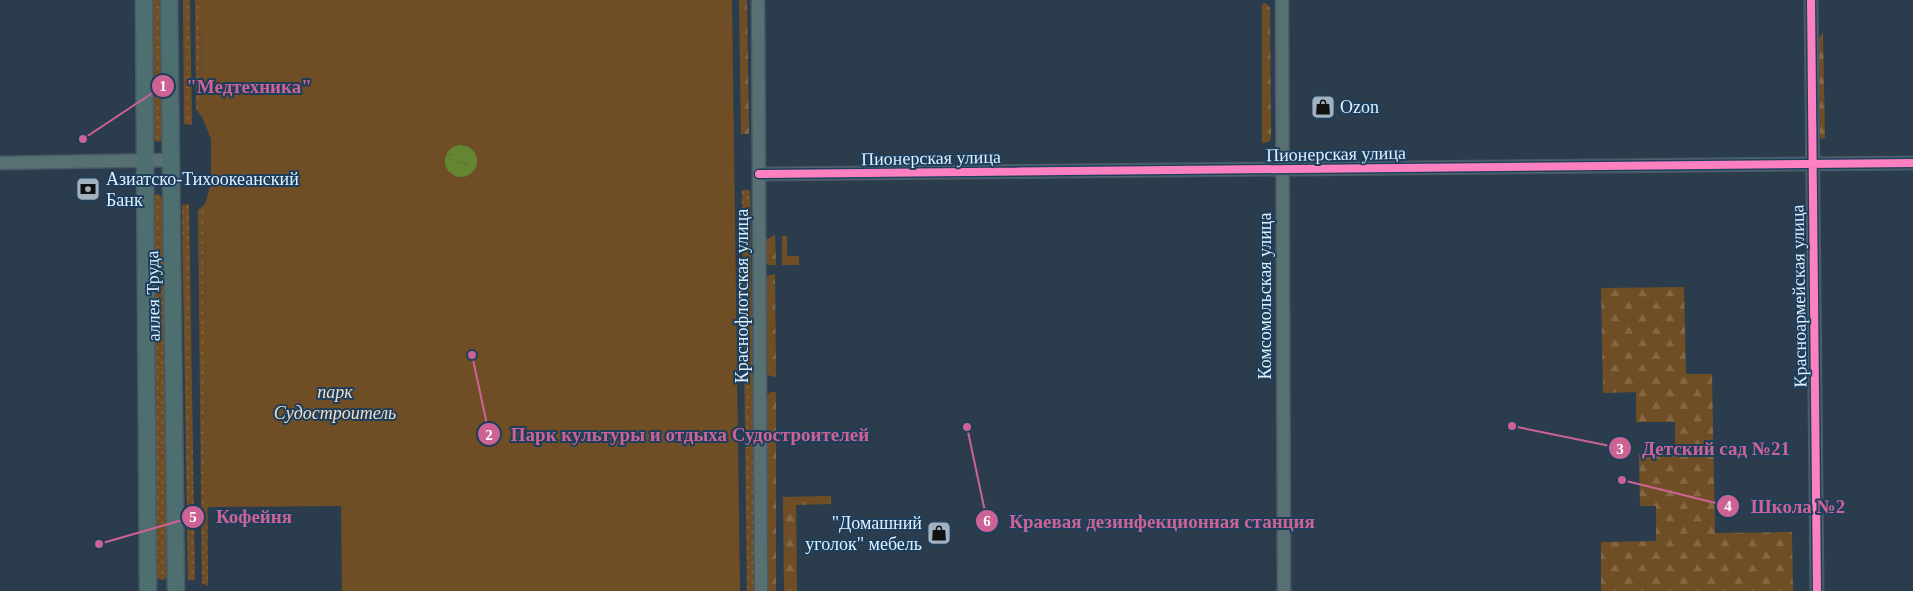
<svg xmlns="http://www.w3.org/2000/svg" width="1913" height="591" font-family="'Times New Roman',serif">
  <defs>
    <pattern id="grass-dots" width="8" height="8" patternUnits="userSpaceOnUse" patternTransform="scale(1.25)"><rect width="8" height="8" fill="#704e25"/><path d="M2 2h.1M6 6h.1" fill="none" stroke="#846846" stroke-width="1.8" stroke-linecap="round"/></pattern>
    <pattern id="forest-firs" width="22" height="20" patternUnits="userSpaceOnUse" patternTransform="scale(1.25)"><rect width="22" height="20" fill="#704e25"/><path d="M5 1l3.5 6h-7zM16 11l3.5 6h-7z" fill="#846846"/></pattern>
    <pattern id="water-ripples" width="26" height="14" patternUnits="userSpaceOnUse" patternTransform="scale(1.25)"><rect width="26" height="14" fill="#648631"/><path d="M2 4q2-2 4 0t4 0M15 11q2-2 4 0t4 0" fill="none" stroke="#576d3c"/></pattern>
  </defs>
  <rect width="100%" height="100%" fill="#2b3d4d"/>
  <path fill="url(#grass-dots)" d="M150,0H162L163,140L159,142L153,140Z
    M183,0H190L192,125L184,124Z
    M195,0H201L202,117L196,109Z
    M742,190H750L756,591H747Z
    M158,194L163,198L168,577L162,580L156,577L153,196Z
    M189,204L195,580H188L182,205Z
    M205,204L208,586L202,583L198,210Z"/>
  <path fill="url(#forest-firs)" d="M739,0H747L749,134H741Z
    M1266,3L1270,8L1271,137L1270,141L1262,143V4Z
    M1823,33L1825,138L1817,139V40Z
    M775,235L776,265H768L765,261V240Z
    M782,236H787V256H799V265H782Z
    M775,274L776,377L767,375L766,372V282L767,276Z
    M1684,287L1686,374H1712L1715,533L1792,532L1793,591H1601V542L1656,541V506H1640L1639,454L1675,453V422H1636V392L1603,393L1601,288Z
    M770,392H776V591H766V398Z
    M831,496V504L796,505L797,591H784L783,497Z"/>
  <path fill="#704e25" d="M201,0H732L740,591H342L341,506L207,507L205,204L211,183V139L202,117Z"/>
  <path fill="url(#water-ripples)" d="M445 161a16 16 0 1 1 32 0a16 16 0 1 1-32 0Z"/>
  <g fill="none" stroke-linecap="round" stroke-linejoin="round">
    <g stroke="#4a5967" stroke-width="15">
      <path id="minor" d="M758,0L761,591
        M1282,0L1284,591
        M1811,0L1817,591
        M0,163L171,160
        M759,174L1913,163"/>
    </g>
    <g stroke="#4a5967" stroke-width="19">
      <path id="major" d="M144,0L148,591
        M169,0L176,591"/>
    </g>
    <use href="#minor" stroke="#577173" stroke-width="12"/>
    <use href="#major" stroke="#4d6f6f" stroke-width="16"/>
    <g stroke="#1d3e5b" stroke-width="11">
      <path id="cycleway" d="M1811,0L1817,591
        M759,174L1913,163"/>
    </g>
    <use href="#cycleway" stroke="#ff80c0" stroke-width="8"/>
  </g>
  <defs>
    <g id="shop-square" transform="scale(1.25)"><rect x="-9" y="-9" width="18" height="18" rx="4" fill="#a1b1c0" stroke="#1d3e5b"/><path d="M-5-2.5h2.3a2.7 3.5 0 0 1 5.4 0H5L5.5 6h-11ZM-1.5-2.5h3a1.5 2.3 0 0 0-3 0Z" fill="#111"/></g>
    <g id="bank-square" transform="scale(1.25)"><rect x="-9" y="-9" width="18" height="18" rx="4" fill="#a1b1c0" stroke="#1d3e5b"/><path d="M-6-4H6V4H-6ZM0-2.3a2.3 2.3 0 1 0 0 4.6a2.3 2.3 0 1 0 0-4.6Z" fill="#111"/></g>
  </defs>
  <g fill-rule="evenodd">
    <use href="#shop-square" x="1323" y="107"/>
    <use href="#bank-square" x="88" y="189"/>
    <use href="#shop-square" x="939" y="533"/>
  </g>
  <g text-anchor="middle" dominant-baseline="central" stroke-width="4" stroke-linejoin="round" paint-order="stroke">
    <g font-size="18" fill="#e0effe" stroke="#1d3e5b" text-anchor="start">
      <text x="1340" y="107">Ozon</text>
      <text x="106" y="179">Азиатско-Тихоокеанский<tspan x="106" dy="21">Банк</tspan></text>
      <text x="922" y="523" text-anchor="end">"Домашний<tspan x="922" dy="21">уголок" мебель</tspan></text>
    </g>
    <g font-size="18" fill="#e0effe" stroke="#1d3e5b">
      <text transform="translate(1336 154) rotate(-1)">Пионерская улица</text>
      <text transform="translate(931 158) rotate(-1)">Пионерская улица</text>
      <text transform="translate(153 296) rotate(-91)">аллея Труда</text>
      <text transform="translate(742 296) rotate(-90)">Краснофлотская улица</text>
      <text transform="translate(1265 296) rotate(-90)">Комсомольская улица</text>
      <text transform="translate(1799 296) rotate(-91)">Красноармейская улица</text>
    </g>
    <g font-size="18" font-style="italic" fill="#f2dcc6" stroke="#1d3e5b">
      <text x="335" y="392">парк<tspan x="335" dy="21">Судостроитель</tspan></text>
    </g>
  </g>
  <path fill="none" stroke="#cc6394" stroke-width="2" d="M83 139L163 86M472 355L489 434M1512 426L1620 448M1622 480L1728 506M99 544L193 517M967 427L987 521"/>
  <g fill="#cc6394" stroke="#1d3e5b" stroke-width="2">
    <circle cx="83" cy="139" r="5"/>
    <circle cx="472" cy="355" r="5"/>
    <circle cx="1512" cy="426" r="5"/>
    <circle cx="1622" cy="480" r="5"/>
    <circle cx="99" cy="544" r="5"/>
    <circle cx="967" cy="427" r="5"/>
    <circle cx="163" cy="86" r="12"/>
    <circle cx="489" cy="434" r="12"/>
    <circle cx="1620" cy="448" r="12"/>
    <circle cx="1728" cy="506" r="12"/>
    <circle cx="193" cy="517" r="12"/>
    <circle cx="987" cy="521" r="12"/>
  </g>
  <g font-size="15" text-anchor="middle" font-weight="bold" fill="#fff">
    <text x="163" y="91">1</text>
    <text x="489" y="440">2</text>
    <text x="1620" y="454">3</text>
    <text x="1728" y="511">4</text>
    <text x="193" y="522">5</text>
    <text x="987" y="526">6</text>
  </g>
  <g font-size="19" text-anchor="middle" font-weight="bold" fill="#cc6394" stroke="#1d3e5b" stroke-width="4" stroke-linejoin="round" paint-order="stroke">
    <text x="249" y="93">"Медтехника"</text>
    <text x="690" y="441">Парк культуры и отдыха Судостроителей</text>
    <text x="1716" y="455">Детский сад №21</text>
    <text x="1798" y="513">Школа №2</text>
    <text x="254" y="523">Кофейня</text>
    <text x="1162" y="528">Краевая дезинфекционная станция</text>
  </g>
</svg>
